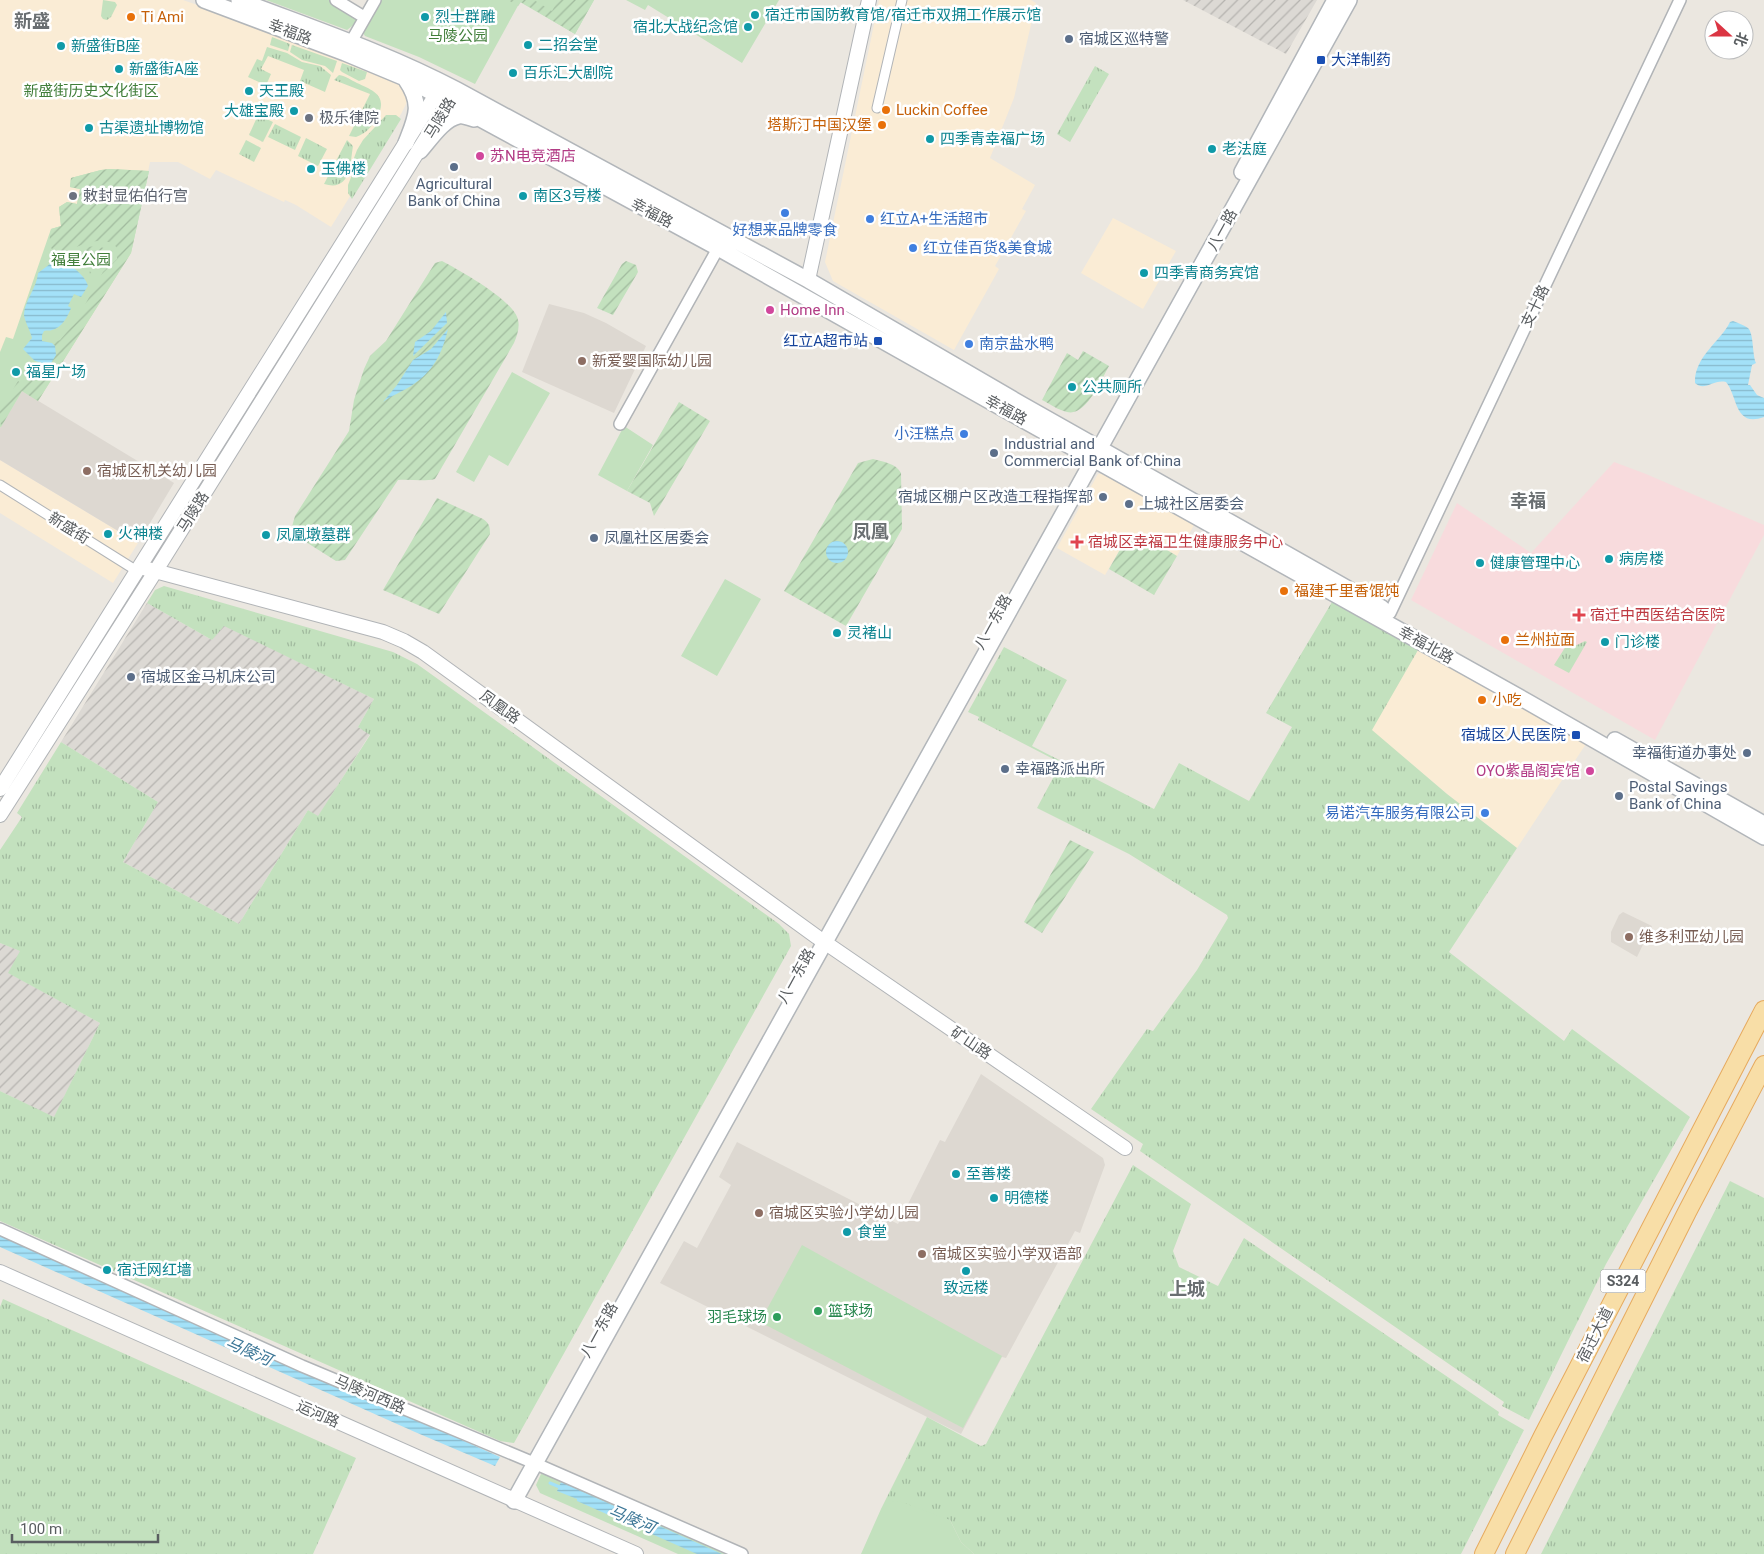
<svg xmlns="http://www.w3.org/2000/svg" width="1764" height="1554" font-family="Roboto,'Noto Sans SC',sans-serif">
  <defs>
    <pattern id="industrial-furrows" width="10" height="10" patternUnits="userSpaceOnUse" patternTransform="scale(1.25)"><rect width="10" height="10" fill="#dcd9d4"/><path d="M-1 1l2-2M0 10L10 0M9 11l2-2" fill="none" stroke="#b5b3af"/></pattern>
    <pattern id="grass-tufts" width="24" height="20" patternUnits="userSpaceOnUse" patternTransform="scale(1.25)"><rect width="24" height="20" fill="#c3e1be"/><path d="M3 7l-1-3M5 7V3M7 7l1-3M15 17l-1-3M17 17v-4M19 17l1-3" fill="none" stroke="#a1ba9e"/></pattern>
    <pattern id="garden-furrows" width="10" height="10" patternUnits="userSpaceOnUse" patternTransform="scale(1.25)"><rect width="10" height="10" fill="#c3e1be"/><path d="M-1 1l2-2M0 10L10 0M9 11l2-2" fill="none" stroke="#a1ba9e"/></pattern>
    <pattern id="water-rules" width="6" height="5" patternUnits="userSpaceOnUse" patternTransform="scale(1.25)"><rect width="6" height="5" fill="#a3e1f8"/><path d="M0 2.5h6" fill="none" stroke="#88bacc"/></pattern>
  </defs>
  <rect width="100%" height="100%" fill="#ebe7e0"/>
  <path fill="#faecd5" d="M0,0H183L375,68L400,79L408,96L406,104L401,114L331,227L296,205L285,200L284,202L216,170L210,179L178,162H150L131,253L38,401L22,391L0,428Z
    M879,0H1031L1036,3L1014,98L990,158L1035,185L1022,209L1026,211L995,266L999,269L954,350L833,281L825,262Z
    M1113,218L1176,251L1143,309L1081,273Z
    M0,460L138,543L113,583L0,513Z
    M1105,473L1194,525L1177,556L1147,538L1144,543H1135L1126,539L1105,575L1057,548L1098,474Z
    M1418,650L1586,744L1517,848L1447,794L1371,730Z"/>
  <path fill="url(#industrial-furrows)" d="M1183,0H1317L1286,54Z
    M147,603L212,640L224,625L374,699L358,727L370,734L318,817L308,810L239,924L123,862L158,802L61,742Z
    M0,943L21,951L9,973L100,1023L54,1118L0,1091Z"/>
  <path fill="#ddd8d1" d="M549,304L584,313L606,323L646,346L614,413L522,372Z
    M22,391L174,483L138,543L0,460V428Z
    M1623,912L1652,926L1637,957L1611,942V932L1619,915Z
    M981,1074L1103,1158L1105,1165L1080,1233L1075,1231L1006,1358L1002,1357L961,1434L660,1283L684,1241L697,1248L731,1185L719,1177L737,1142L898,1224L940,1140L945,1142Z"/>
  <path fill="#f8dbdd" d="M1614,462L1646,474L1764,525V535L1655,740L1411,600L1457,503L1531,553Z"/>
  <path fill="url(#grass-tufts)" d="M103,0L115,2L117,5L111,17L107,20L103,19L101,16Z
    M272,37L290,44L288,51L270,45Z
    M292,45L337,61L333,73L325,66L302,60L290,52Z
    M267,47L287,53L302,62L320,66L331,75L325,92L300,81L304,70L268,56L261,69L271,74L264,90L259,88L261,83L248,77L257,59L262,61Z
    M342,63L367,72L365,79L359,81L342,72L340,70Z
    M1095,66L1109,74L1070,142L1057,134Z
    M339,75C346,76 351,80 357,83C375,91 389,97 376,119C371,128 366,133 356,137L349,136L370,94L334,80Z
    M258,115L273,122L263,142L249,135Z
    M386,115H396L401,119L352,199L348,193V185L355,167L354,158L357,150L363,140Z
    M275,124L301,137L295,150L268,137Z
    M306,138L327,149L318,166L298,156Z
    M246,140L261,148L254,162L239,154Z
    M347,140L353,146C350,164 351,192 324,184Z
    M164,586L393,652L417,664L779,924L789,934L791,946L514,1443L500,1441L0,1221V1091L54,1117L100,1023L8,973L20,951L0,943V850L22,817L17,813L61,742L158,802L123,862L239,924L308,810L318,816L370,735L358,727L374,699L224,626L212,640L147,603L155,590Z
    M1332,602L1418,650L1372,730L1447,794L1517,848L1449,952L1564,1041L1572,1029L1690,1117L1606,1264L1529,1420L1502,1406L1504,1402L1140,1151L1143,1144L1091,1109L1147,1029L1153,1031L1197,970L1228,918L1227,915L1129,854L1037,808L1061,763L978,720L979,717L968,712L1004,647L1067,680L1032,746L1154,809L1179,763L1249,801L1292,727L1266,713Z
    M1585,641L1587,642L1569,673L1554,665L1566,646L1577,645Z
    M1133,1165L1191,1204L1173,1251L1179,1267L1218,1286L1244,1238L1499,1412L1498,1415L1524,1430L1461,1554H974L961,1542L950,1520L881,1509L927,1417L981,1446L986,1444Z
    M1730,1181L1764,1198V1554H1541Z
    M3,1299L356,1458L313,1554H0V1307Z"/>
  <path fill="#c3e1be" d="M266,0H330L355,15L357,18L356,23L347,30Z
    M380,0H594L575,34L520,2L475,84L419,57L365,36L362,31Z
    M626,0H779L742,63L648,5L645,10Z
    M110,169L149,171L131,253L38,401L22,391L0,428V352L6,337L13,339L51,229L61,226L59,207L67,202L77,204L80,189L70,187L71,178L101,170Z
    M512,372L550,393L508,466L489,455L474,482L456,472Z
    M624,426L653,445L627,491L598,475Z
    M725,579L761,599L717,676L681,656Z
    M802,1245L1002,1356L963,1428L760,1322Z
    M541,1474L549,1475L734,1554H678L540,1493L536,1485Z
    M899,1501L950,1520L961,1542L974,1554H861L881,1509L886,1508L892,1502Z"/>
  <path fill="url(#garden-furrows)" d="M508,0H534L552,11L558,0H594L575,34L521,2L518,6Z
    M110,169L149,171L131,253L38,401L22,391L1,427L0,411L18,381L24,385L39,362L50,365L55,346L52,343L60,340L76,321L103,272L117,259V248C103,231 75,249 59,254L53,251C48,244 50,236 51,229L61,226L59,207L67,202L77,204L80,189L70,187L71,178L101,170Z
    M95,246L109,249L114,253L95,277L90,274L89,270L93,275L96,274L98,268L97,260L92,258L91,254L87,253L84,254H78L75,257L72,254L81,248Z
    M442,261C459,270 515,301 518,320C520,327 517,336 514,343L435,479C423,482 410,479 398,480L345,560L336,561L298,537L291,530L295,516L349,431L354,400L364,369L370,356L386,341L435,263Z
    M626,261L636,265L638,272L613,315L597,308L622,264Z
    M1083,351L1109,366C1101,380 1086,417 1067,412C1058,410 1050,404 1042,400L1067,353L1078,360Z
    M679,402L710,421L654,516L650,503L627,491Z
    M873,459C883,462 896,463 901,473L902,529L846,626L784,591L858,463Z
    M437,498L483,519C489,523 490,526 490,534L439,614L383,590Z
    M1147,538L1177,556L1154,595L1109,569L1126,539L1134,543L1137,539L1144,543Z
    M1070,840L1094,852L1042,933L1024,922Z"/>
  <path fill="url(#water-rules)" d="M54,261C67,261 85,274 88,286L81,297L74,294L68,306L71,308C68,316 62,328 52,330C50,331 47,330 44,331L42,335V341L52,343L55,346L56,355L50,365L35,361L23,349L32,338C30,330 25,322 24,315C24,301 37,288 38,273Z
    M446,312L447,323L413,356L415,342L431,331Z
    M1733,321C1738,323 1744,325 1748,328C1754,334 1752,354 1756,363L1752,365L1748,385H1750L1757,395L1764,398V417C1734,428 1738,396 1726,382C1713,379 1705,392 1695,383C1694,357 1720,342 1730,322Z
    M448,329C442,354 433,372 411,386C402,392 392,395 383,402L397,385L413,360L431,349Z
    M826 552a11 11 0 1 1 22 0a11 11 0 1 1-22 0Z
    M0,1235L500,1457L495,1466L415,1432L0,1247Z
    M561,1482L722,1554H697L577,1501V1499L557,1491Z"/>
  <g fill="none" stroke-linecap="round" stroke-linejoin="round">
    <path stroke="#a3e1f8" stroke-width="3" d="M550,1483L562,1488"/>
    <g stroke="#b1b4b7" stroke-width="11">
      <path id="pedestrian" d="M877,108L902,0
        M0,485L137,571"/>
    </g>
    <g stroke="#b1b4b7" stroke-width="14">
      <path id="minor" d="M336,0L364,17
        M347,49L375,0
        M620,424L721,243
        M1390,613L1680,0
        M0,1229L302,1366L534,1463L742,1554"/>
    </g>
    <g stroke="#b1b4b7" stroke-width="16">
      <path id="tertiary" d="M808,280L869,0
        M140,567L383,632L404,641L423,652L817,937L1125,1148
        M0,789L442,85
        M0,815L155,572L455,92
        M0,1272L636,1554"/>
    </g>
    <g stroke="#b2b6ba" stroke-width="18">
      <path id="secondary" d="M204,0L345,53L405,78L718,248L1000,407L1528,702L1764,837
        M239,0C312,28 387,53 457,90L808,280L1021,404L1382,608
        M406,80C423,105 416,117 406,143
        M420,151C430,140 443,119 459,116C463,115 470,118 474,119
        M1242,172L1335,0
        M1615,740L1764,824
        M514,1501L1349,0"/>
    </g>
    <g stroke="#e6aa5e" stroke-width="20">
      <path id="primary" d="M1484,1554L1543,1436L1764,1010
        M1515,1554L1687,1212L1764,1065"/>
    </g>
    <use href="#pedestrian" stroke="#fff" stroke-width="9"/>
    <use href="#minor" stroke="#fff" stroke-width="11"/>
    <use href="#tertiary" stroke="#fff" stroke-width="14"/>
    <use href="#secondary" stroke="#fff" stroke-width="15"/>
    <use href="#primary" stroke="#f8dea7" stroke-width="18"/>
  </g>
  <g fill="#0f9aa8" stroke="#fff" stroke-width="2">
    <circle cx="755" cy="15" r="5"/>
    <circle cx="425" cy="17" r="5"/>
    <circle cx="748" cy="27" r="5"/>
    <circle cx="528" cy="45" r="5"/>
    <circle cx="61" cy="46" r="5"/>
    <circle cx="119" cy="69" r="5"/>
    <circle cx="513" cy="73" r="5"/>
    <circle cx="249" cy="91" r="5"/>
    <circle cx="294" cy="111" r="5"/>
    <circle cx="89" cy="128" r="5"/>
    <circle cx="930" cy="139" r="5"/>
    <circle cx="1212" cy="149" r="5"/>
    <circle cx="311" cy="169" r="5"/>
    <circle cx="523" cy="196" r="5"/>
    <circle cx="1144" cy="273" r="5"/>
    <circle cx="16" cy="372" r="5"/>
    <circle cx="1072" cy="387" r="5"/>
    <circle cx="108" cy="534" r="5"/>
    <circle cx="266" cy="535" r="5"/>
    <circle cx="1609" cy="559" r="5"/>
    <circle cx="1480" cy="563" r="5"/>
    <circle cx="837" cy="633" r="5"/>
    <circle cx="1605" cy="642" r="5"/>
    <circle cx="956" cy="1174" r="5"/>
    <circle cx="994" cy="1198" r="5"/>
    <circle cx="847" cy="1232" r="5"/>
    <circle cx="107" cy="1270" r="5"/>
    <circle cx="966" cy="1271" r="5"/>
  </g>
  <g fill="#e8710a" stroke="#fff" stroke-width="2">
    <circle cx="131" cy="17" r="5"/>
    <circle cx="886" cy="110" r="5"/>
    <circle cx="882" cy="125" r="5"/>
    <circle cx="1284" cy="591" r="5"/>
    <circle cx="1505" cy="640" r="5"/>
    <circle cx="1482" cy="700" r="5"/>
  </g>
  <g fill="#5c6f8a" stroke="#fff" stroke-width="2">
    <circle cx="1069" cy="39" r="5"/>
    <circle cx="454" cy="167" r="5"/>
    <circle cx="994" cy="453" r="5"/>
    <circle cx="1103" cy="497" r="5"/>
    <circle cx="1129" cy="504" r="5"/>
    <circle cx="594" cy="538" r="5"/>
    <circle cx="131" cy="677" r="5"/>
    <circle cx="1747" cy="753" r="5"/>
    <circle cx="1005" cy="769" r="5"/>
    <circle cx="1619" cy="796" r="5"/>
  </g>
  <g fill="#1a4fb4" stroke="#fff" stroke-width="2">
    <rect x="1316" y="55" width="10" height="10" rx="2.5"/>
    <rect x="873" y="336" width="10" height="10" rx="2.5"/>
    <rect x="1571" y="730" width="10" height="10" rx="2.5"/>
  </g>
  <g fill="#6b7280" stroke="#fff" stroke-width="2">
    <circle cx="309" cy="118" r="5"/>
    <circle cx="73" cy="196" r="5"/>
  </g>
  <g fill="#d1479c" stroke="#fff" stroke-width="2">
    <circle cx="480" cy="156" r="5"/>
    <circle cx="770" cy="310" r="5"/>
    <circle cx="1590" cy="771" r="5"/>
  </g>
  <g fill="#3f7fe0" stroke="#fff" stroke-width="2">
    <circle cx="785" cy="213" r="5"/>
    <circle cx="870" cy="219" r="5"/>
    <circle cx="913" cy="248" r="5"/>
    <circle cx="969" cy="344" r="5"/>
    <circle cx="964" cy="434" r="5"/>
    <circle cx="1485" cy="813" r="5"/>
  </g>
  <g fill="#8d6e63" stroke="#fff" stroke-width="2">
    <circle cx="582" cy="361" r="5"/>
    <circle cx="87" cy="471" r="5"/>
    <circle cx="1629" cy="937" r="5"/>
    <circle cx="759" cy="1213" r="5"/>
    <circle cx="922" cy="1254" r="5"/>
  </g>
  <g fill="#e0444e" stroke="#fff" stroke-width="2">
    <path d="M1074.5 534.5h5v5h5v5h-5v5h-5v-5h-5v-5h5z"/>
    <path d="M1576.5 607.5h5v5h5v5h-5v5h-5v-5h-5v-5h5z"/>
  </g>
  <g fill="#2e9e5b" stroke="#fff" stroke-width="2">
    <circle cx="818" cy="1311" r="5"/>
    <circle cx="777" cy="1317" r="5"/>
  </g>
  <g text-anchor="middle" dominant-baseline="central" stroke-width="5" stroke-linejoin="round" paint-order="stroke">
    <rect fill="#fff" stroke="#8b8e90" stroke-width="1" x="1600.5" y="1269.5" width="45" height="23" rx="4"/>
    <g font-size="14" font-weight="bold" fill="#595d60">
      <text x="1623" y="1281">S324</text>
    </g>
    <g font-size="15" fill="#0d838f" stroke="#fff" text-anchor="start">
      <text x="765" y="15">宿迁市国防教育馆/宿迁市双拥工作展示馆</text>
      <text x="435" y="17">烈士群雕</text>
      <text x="738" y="27" text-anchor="end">宿北大战纪念馆</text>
      <text x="538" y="45">二招会堂</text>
      <text x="71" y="46">新盛街B座</text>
      <text x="129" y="69">新盛街A座</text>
      <text x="523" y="73">百乐汇大剧院</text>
      <text x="259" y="91">天王殿</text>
      <text x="284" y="111" text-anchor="end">大雄宝殿</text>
      <text x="99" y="128">古渠遗址博物馆</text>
      <text x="940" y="139">四季青幸福广场</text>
      <text x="1222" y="149">老法庭</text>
      <text x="321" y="169">玉佛楼</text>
      <text x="533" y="196">南区3号楼</text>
      <text x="1154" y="273">四季青商务宾馆</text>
      <text x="26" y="372">福星广场</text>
      <text x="1082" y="387">公共厕所</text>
      <text x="118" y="534">火神楼</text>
      <text x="276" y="535">凤凰墩墓群</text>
      <text x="1619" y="559">病房楼</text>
      <text x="1490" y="563">健康管理中心</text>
      <text x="847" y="633">灵褚山</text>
      <text x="1615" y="642">门诊楼</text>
      <text x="966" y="1174">至善楼</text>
      <text x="1004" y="1198">明德楼</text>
      <text x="857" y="1232">食堂</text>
      <text x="117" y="1270">宿迁网红墙</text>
      <text x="966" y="1288" text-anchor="middle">致远楼</text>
    </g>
    <g font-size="15" fill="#c56008" stroke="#fff" text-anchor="start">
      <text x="141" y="17">Ti Ami</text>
      <text x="896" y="110">Luckin Coffee</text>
      <text x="872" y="125" text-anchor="end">塔斯汀中国汉堡</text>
      <text x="1294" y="591">福建千里香馄饨</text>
      <text x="1515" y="640">兰州拉面</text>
      <text x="1492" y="700">小吃</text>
    </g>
    <g font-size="15" fill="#595d60" stroke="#fff">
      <text transform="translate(290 32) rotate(21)">幸福路</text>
      <text transform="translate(440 118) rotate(-59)">马陵路</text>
      <text transform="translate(652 213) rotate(28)">幸福路</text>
      <text transform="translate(1222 230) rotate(-61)">八一路</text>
      <text transform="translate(1535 306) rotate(-64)">支十路</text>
      <text transform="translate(1006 410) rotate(29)">幸福路</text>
      <text transform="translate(193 512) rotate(-58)">马陵路</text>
      <text transform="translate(69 528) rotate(32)">新盛街</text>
      <text transform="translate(993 622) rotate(-61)">八一东路</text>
      <text transform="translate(1426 645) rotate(29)">幸福北路</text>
      <text transform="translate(500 707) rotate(36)">凤凰路</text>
      <text transform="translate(796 976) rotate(-61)">八一东路</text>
      <text transform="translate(971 1043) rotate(34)">矿山路</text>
      <text transform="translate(599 1330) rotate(-61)">八一东路</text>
      <text transform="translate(1595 1335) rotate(-63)">宿迁大道</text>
      <text transform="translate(370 1394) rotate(23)">马陵河西路</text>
      <text transform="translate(318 1414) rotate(24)">运河路</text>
    </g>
    <g font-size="15" fill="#417e3a" stroke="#fff">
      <text x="458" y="36">马陵公园</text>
      <text x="91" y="91">新盛街历史文化街区</text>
      <text x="81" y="260">福星公园</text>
    </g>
    <g font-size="15" fill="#4e5e75" stroke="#fff" text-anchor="start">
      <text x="1079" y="39">宿城区巡特警</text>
      <text x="454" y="184" text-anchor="middle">Agricultural<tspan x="454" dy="17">Bank of China</tspan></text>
      <text x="1004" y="444">Industrial and<tspan x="1004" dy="17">Commercial Bank of China</tspan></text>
      <text x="1093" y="497" text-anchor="end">宿城区棚户区改造工程指挥部</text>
      <text x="1139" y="504">上城社区居委会</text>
      <text x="604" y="538">凤凰社区居委会</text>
      <text x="141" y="677">宿城区金马机床公司</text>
      <text x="1737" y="753" text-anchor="end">幸福街道办事处</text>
      <text x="1015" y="769">幸福路派出所</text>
      <text x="1629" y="787">Postal Savings<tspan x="1629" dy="17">Bank of China</tspan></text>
    </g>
    <g font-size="15" fill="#164399" stroke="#fff" text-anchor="end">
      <text x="1331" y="60" text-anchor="start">大洋制药</text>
      <text x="868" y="341">红立A超市站</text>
      <text x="1566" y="735">宿城区人民医院</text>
    </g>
    <g font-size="15" fill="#5b616d" stroke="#fff" text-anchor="start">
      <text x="319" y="118">极乐律院</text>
      <text x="83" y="196">敕封显佑伯行宫</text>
    </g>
    <g font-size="15" fill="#b23c85" stroke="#fff" text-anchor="start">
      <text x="490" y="156">苏N电竞酒店</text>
      <text x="780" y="310">Home Inn</text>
      <text x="1580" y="771" text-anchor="end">OYO紫晶阁宾馆</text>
    </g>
    <g font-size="15" fill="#366cbe" stroke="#fff" text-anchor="start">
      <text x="880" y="219">红立A+生活超市</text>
      <text x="785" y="230" text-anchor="middle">好想来品牌零食</text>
      <text x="923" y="248">红立佳百货&amp;美食城</text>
      <text x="979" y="344">南京盐水鸭</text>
      <text x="954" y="434" text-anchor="end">小汪糕点</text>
      <text x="1475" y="813" text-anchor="end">易诺汽车服务有限公司</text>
    </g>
    <g font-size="15" fill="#785e54" stroke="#fff" text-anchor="start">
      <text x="592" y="361">新爱婴国际幼儿园</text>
      <text x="97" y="471">宿城区机关幼儿园</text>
      <text x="1639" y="937">维多利亚幼儿园</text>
      <text x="769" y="1213">宿城区实验小学幼儿园</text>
      <text x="932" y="1254">宿城区实验小学双语部</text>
    </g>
    <g font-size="15" fill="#be3a42" stroke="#fff" text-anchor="start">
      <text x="1088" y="542">宿城区幸福卫生健康服务中心</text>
      <text x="1590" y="615">宿迁中西医结合医院</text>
    </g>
    <g font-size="15" fill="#27864d" stroke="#fff" text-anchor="start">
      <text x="828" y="1311">篮球场</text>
      <text x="767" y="1317" text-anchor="end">羽毛球场</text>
    </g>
    <g font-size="16" font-style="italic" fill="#3d7797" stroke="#fff">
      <text transform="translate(249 1351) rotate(24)">马陵河</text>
      <text transform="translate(632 1519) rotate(23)">马陵河</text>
    </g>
    <g font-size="18" font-weight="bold" fill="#6a6f72" stroke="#fff">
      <text x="32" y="20">新盛</text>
      <text x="1528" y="500">幸福</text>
      <text x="871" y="531">凤凰</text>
      <text x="1187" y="1288">上城</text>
    </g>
  </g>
  <g transform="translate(1729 35) rotate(111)"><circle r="24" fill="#ffffff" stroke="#bdbebf"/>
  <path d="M0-4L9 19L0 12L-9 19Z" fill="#db3543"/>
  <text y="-8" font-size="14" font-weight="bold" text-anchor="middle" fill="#595d60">北</text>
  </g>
  <path d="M12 1534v8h146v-8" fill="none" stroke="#595d60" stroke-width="2.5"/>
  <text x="20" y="1534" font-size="15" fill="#595d60" stroke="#ffffff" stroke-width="4" paint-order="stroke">100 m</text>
</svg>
